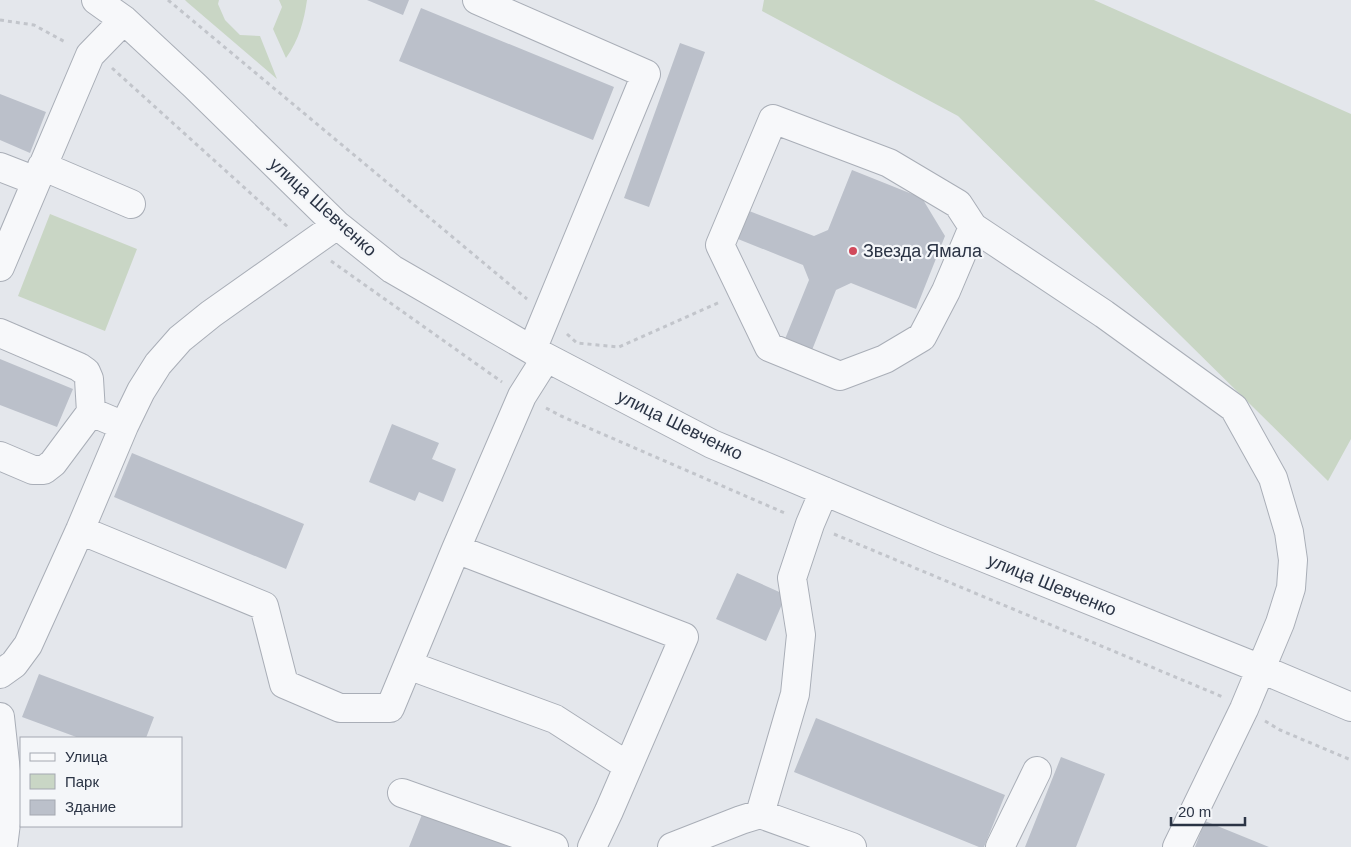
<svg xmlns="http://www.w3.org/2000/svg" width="1351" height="847" font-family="Arial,sans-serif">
  <rect width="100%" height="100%" fill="#e4e7ec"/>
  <path fill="#c9d6c5" d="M185,0H219L218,4L225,20L240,35L260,36L277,79L187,2Z
    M279,0H307C304,21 299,40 286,58L273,29L282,7Z
    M764,0H1094L1351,114V439L1328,481L958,116L762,11Z
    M50,214L137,249L105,331L18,296Z"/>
  <path fill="#bbc0ca" d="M367,0H409L403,15Z
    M421,8L614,87L593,140L399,61Z
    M680,43L705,52L649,207L624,198Z
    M0,94L46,112L30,153L0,140Z
    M852,170L922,198L945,236L916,309L851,283L836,290L812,350L785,339L809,280L803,265L733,237L744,209L814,236L828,230Z
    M0,359L73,389L57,427L0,405Z
    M392,424L439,443L432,459L456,469L443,502L419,492L415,501L369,482Z
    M132,453L304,524L286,569L114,497Z
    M737,573L786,595L766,641L716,619Z
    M39,674L154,717L146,738H79L22,717Z
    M816,718L1005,795L984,847H979L794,772Z
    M1061,757L1105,774L1076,847H1025Z
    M423,812L510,847H409Z
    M1205,821L1269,847H1195Z"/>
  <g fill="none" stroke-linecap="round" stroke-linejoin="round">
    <g stroke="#a9aeb7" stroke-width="30">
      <path id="minor" d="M96,0L124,20L195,86L337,225L392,269L532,350L712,444L940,540L1261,669L1351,707
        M477,0L646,74L532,350
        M42,166L131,204
        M0,167L36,181
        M973,227L946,291L922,337L885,359L840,376L769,347L720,245L773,119L889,163L958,204L973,227L1104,314L1234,408L1273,478L1289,532L1293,560L1291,588L1280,623L1244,709L1177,847
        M0,267L90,55L124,20
        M0,333L79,367L86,372L89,379L91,412
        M0,456L33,470H44L53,463L91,412L124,426
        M80,530L264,606L284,684L340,708H390L456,549L522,396L546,358
        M456,549L684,637L609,811L592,847
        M408,665L555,719L628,766
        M0,674L14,664L28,645L80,530L124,426L141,391L158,364L180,339L211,314L337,225
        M0,717L9,799L3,847
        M402,793L554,847
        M760,814L852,847
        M672,847L741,820L760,814L795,694L801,635L792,578L810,524L824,491
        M1000,847L1037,771"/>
    </g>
    <path stroke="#c2c5cb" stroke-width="3" stroke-dasharray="4 4" stroke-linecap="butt" d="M168,0L527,299
      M0,20L34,25L67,43
      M112,68L289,228
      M331,261L502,382
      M567,334L577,343L619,347L720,302
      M546,408L561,416L787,514
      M834,534L1223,697
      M1265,721L1280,730L1351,760"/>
    <use href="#minor" stroke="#f7f8fa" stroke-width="28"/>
  </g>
  <circle fill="#d1495b" stroke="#f4f6f9" stroke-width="2" cx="853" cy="251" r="5"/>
  <g text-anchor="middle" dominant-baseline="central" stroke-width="4.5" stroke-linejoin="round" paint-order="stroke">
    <g font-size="18" fill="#2b3445" stroke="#f4f6f9">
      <text transform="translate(323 207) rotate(42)">улица Шевченко</text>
      <text transform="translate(680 425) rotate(26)">улица Шевченко</text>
      <text transform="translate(1052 585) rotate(22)">улица Шевченко</text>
    </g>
    <g font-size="18" fill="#2b3445" stroke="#f4f6f9" text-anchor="start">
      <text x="863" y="251">Звезда Ямала</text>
    </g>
  </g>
  <rect x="20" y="737" width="162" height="90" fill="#f4f6f9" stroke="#a4a8b1"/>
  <rect x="30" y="753" width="25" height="8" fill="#f7f8fa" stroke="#a4a8b1"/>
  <text x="65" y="762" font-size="15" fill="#2b3445">Улица</text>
  <rect x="30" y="774" width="25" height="15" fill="#c9d6c5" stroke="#a4a8b1"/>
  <text x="65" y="787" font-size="15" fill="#2b3445">Парк</text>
  <rect x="30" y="800" width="25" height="15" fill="#bbc0ca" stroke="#a4a8b1"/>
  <text x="65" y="812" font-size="15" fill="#2b3445">Здание</text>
  <path d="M1171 817v8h74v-8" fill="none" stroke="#2b3445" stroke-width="2.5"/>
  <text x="1178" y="817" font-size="15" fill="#2b3445" stroke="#f4f6f9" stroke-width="4" paint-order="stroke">20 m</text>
</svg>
